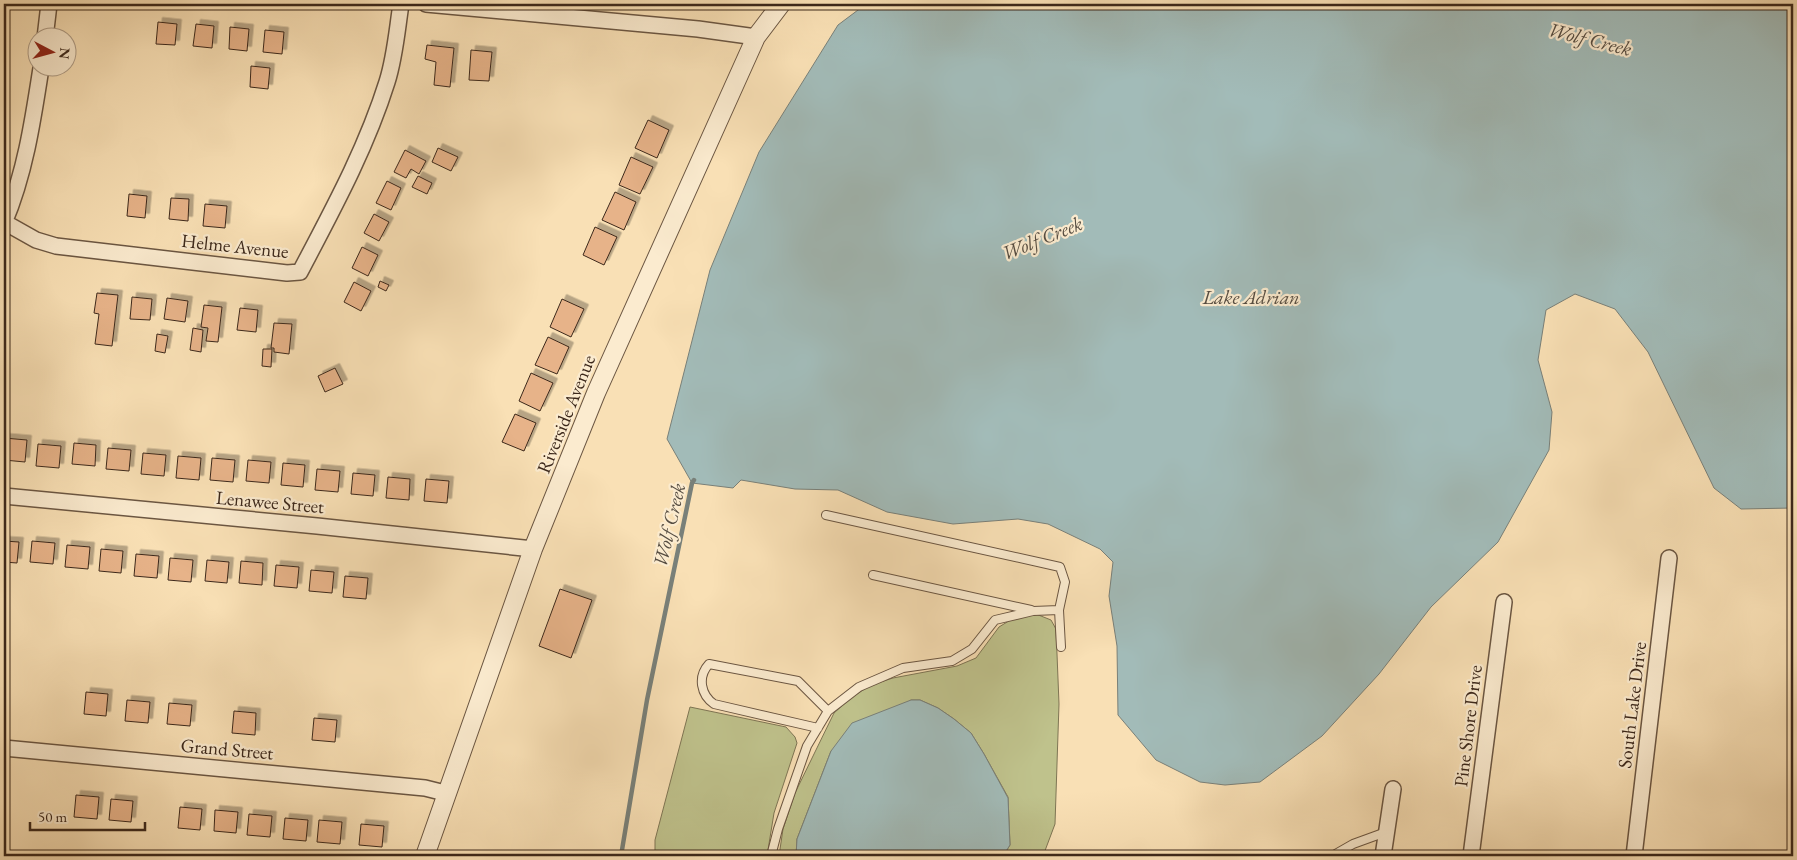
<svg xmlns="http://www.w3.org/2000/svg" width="1797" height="860" font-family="'EB Garamond',serif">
  <defs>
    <filter id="shadow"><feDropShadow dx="4.5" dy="-4.5" stdDeviation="0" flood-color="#0004"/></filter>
  </defs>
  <rect width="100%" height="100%" fill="#f9e0b5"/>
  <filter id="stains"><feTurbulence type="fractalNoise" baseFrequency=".004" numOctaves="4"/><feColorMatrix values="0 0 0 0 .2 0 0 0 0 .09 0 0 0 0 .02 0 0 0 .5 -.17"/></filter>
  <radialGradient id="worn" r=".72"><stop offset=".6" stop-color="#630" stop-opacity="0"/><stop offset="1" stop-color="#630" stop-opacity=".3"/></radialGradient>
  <path fill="#bfc28c" stroke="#7e7554" d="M1036,614L1051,620L1056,629L1059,704L1055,824L1043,856H1003L1010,845L1008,797L984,754L971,733L954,719L938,708L920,700H911L831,751L797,839L796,856H779L783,829L795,793L834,713L852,697L871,685L893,678L957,666L976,658L999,627L1012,619Z
    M690,707L786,727L795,737L797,743L774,813L767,856H655V840Z"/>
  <path fill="#a2bbb8" stroke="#798079" d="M866,4H1793V508L1741,509L1714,488L1648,352L1615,309L1575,294L1546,310L1538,360L1552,412L1549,450L1498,542L1431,607L1379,674L1322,736L1260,782L1225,785L1200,782L1156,760L1118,715L1117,646L1109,596L1113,562L1100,549L1048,524L1018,519L953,524L887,512L838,490L795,489L741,480L733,488L692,483L667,439L710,270L759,152L838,25Z
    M911,700H920L938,708L954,719L971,733L984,754L1008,798L1010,845L1003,856H796L797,839L831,751L852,723Z"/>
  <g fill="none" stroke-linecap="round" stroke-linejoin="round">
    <path stroke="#798079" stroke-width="4.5" d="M621,856L647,700L692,483L694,480"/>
  </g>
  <path fill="#e7b389" stroke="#3c281b" filter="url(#shadow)" d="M158,22L177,24L175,45L156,44Z
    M196,24L214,26L212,48L193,46Z
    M230,27L249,29L247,51L229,49Z
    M265,30L284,32L282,54L263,52Z
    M427,45L454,48L450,87L434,85L436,62L425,59Z
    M471,50L492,52L489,81L469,80Z
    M251,66L270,68L268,89L250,87Z
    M648,120L669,130L657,158L635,148Z
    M438,148L458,157L451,171L432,162Z
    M405,150L426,161L419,174L411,169L406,178L394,172Z
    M631,157L653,167L640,194L619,185Z
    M418,176L432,183L427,194L412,187Z
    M387,181L401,188L391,210L376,203Z
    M615,192L636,202L624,230L602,220Z
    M129,194L147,196L145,218L127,216Z
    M171,198L189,199L188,221L169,219Z
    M205,204L227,206L225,228L203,226Z
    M374,214L389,222L379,241L364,233Z
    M595,227L617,237L604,265L583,255Z
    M362,247L378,255L368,276L352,268Z
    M380,281L389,285L386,291L378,287Z
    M354,282L371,291L361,311L344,302Z
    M97,293L118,295L112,346L95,344L99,314L94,313Z
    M132,297L152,299L150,320L130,319Z
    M167,298L188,301L185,322L164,319Z
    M562,299L584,309L571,337L550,327Z
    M204,305L222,307L218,342L206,341L208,328L201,327Z
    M240,308L258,310L256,332L237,330Z
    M274,323L292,324L289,354L274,352V348H271Z
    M193,328L203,330L201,352L190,350Z
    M157,334L168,336L165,353L155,351Z
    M548,337L569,347L557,374L535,365Z
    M263,349H272L271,367L262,366Z
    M335,368L343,384L325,392L318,376Z
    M531,373L553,383L540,411L519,401Z
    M515,414L536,423L524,451L502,442Z
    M4,438L27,440L25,462L4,460Z
    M74,443L96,445L95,466L72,464Z
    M38,444L61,446L59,468L36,466Z
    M108,448L131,450L129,471L106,469Z
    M143,453L166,455L164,476L141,474Z
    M178,456L201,458L199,480L176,478Z
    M212,458L235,460L233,482L210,480Z
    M248,460L271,462L269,483L246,481Z
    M283,463L305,465L303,487L281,485Z
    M317,469L340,471L338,492L315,490Z
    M353,473L375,475L373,496L351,494Z
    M388,477L410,479L409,500L386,498Z
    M426,479L449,481L447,503L424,501Z
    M4,541L19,542L17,563L4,562Z
    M32,541L55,543L53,564L30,562Z
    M67,545L90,547L88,569L65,567Z
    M101,549L123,551L121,573L99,571Z
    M136,554L159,556L157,578L134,576Z
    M170,558L193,560L191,582L168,580Z
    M207,560L229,562L227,583L205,581Z
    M241,561L263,563L262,585L239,583Z
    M276,565L299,567L297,588L274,586Z
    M311,570L334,572L332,593L309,591Z
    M345,576L368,578L366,599L343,597Z
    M560,589L592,600L571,658L539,646Z
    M86,692L108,694L106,716L84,714Z
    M127,700L150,702L148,723L125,721Z
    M169,703L192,705L190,726L167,724Z
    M234,711L256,713L255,735L232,733Z
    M314,718L337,720L335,742L312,740Z
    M76,795L99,797L97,819L74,817Z
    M111,799L133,801L131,822L109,820Z
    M180,807L202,809L200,830L178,828Z
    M215,810L238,812L236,833L214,831Z
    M249,814L272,816L270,837L247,835Z
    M285,818L308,820L306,841L283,839Z
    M319,820L342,822L340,844L317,842Z
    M361,824L384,826L382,847L359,845Z"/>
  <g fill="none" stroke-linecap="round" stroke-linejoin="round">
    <g stroke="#6b5642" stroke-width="10">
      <path id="service" d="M826,515L1060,567L1065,582L1059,610L1061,647
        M873,575L1031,610
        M818,728L714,704C701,695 697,677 709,664L798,681L828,711
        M771,856L778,829L807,746L828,711L859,687L903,668L952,661L972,649L995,620L1033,611L1059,610
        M1332,856L1353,844L1386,832"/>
    </g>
    <g stroke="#6b5642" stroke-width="18">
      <path id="minor" d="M426,4L698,29L756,37
        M45,38L49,4
        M4,222L36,240L56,246L287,273L300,272C332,211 366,149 387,82C395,57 397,30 401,4
        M4,223C25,174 33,120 41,68
        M4,496L317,526L533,549
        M4,748L425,788L445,793
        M1383,856L1393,789
        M1471,856L1504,602
        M1634,856L1669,558"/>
    </g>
    <g stroke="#6b5642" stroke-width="20">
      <path id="tertiary" d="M425,856L533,549L596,393L756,37L781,4"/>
    </g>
    <use href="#service" stroke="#fbebcf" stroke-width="8"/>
    <use href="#minor" stroke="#fbebcf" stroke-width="15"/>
    <use href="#tertiary" stroke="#fbebcf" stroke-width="18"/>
  </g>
  <g text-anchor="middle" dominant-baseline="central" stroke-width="4.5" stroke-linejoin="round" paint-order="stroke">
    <g font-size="19" fill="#3c281b" stroke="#fbebcf">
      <text transform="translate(235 246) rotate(6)">Helme Avenue</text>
      <text transform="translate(566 414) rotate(-68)">Riverside Avenue</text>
      <text transform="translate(270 502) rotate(5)">Lenawee Street</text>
      <text transform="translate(1632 705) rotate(-83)">South Lake Drive</text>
      <text transform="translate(1468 726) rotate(-83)">Pine Shore Drive</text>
      <text transform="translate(227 749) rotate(5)">Grand Street</text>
    </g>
    <g font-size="20" font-style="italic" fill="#564d42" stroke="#fbebcf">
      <text transform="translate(1590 39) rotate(14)">Wolf Creek</text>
      <text transform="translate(1042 238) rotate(-22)">Wolf Creek</text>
      <text x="1251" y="297">Lake Adrian</text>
      <text transform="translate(669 525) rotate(-77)">Wolf Creek</text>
    </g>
  </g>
  <rect width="1797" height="860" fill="none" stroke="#f9e0b5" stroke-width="20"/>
  <rect x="5" y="5" width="1787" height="850" fill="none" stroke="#3c281b" stroke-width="2.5"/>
  <rect x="10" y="10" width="1777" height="840" fill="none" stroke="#3c281b"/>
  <g transform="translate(52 52) rotate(96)"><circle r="24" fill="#fbebcf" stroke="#af9d87"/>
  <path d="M0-4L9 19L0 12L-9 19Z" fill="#8f2418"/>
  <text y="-8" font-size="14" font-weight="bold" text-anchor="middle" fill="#3c281b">N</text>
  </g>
  <path d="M30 822v8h115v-8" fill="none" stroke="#3c281b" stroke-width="2.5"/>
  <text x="38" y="822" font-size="15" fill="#3c281b" stroke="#fbebcf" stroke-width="4" paint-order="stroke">50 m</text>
  <rect width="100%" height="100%" filter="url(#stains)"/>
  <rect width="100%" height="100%" fill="url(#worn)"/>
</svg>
